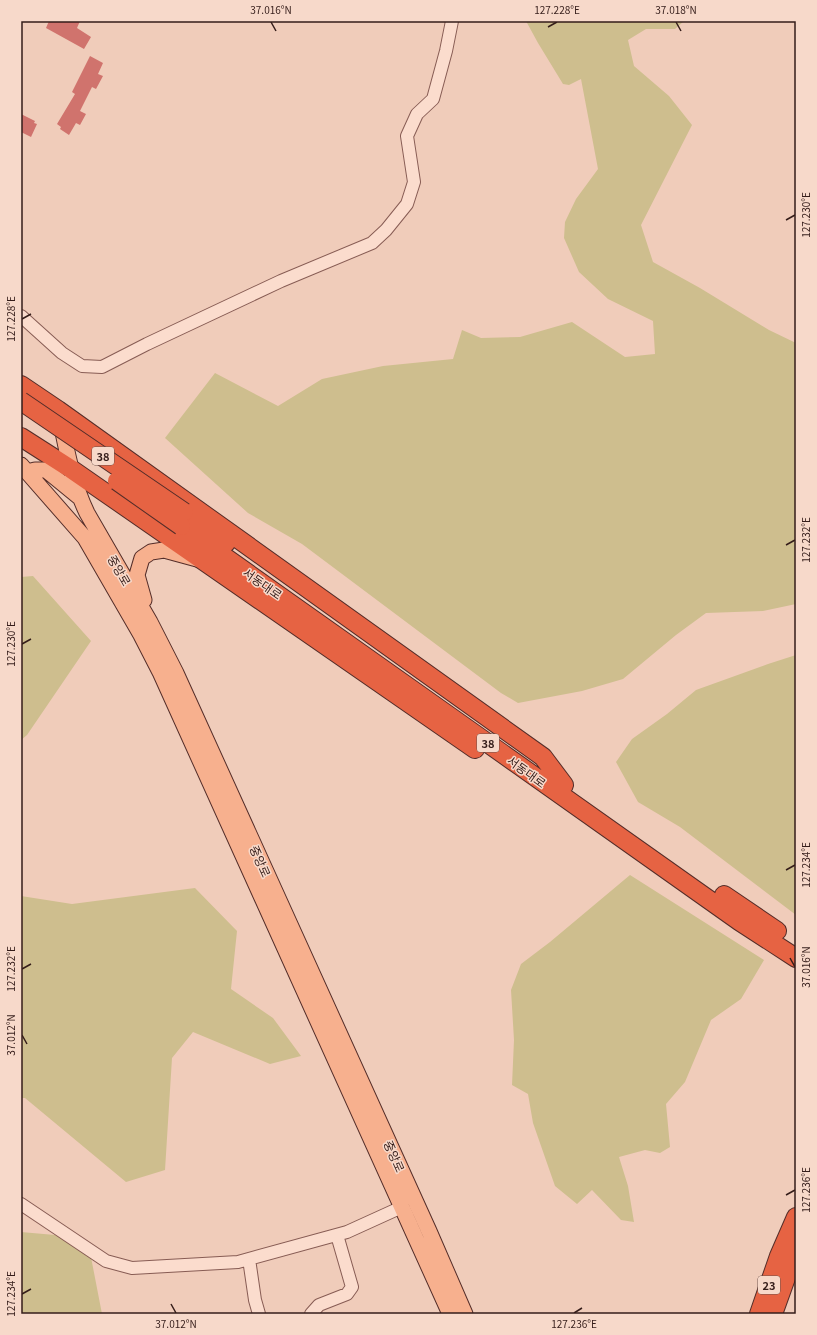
<svg xmlns="http://www.w3.org/2000/svg" width="817" height="1335" font-family="Georgia,'Noto Sans KR',serif">
  <rect width="100%" height="100%" fill="#f0ccba"/>
  <path fill="#cebe8e" d="M526,21H684L675,29H646L628,40L634,66L669,96L692,125L641,225L653,262L700,288L769,330L796,343V604L763,611L706,613L676,635L623,679L582,691L518,703L501,693L302,544L248,513L165,438L215,373L278,406L322,379L383,366L453,359L462,330L481,338L520,337L572,322L625,357L655,354L653,321L608,299L579,272L564,238L565,222L576,199L598,169L581,79L569,85L563,84L538,43Z
    M33,576L91,641L27,735L21,740V577Z
    M796,655V915L680,827L638,802L616,762L632,739L667,714L696,690L768,664Z
    M630,875L764,960L741,999L711,1020L685,1082L666,1104L670,1147L660,1153L645,1150L619,1157L628,1186L634,1222L621,1220L592,1190L577,1204L555,1186L533,1123L528,1094L512,1085L514,1040L511,990L521,964L550,942Z
    M195,888L237,931L231,989L273,1018L301,1056L270,1064L193,1032L172,1058L165,1170L126,1182L25,1098H21V896L72,904Z
    M21,1232L55,1235L90,1252L102,1314H21Z"/>
  <path fill="#d0736d" d="M49,21H80L77,28L91,37L84,49L46,28Z
    M90,56L103,63L98,74L103,76L96,89L92,87L80,111L86,114L80,125L76,123L69,135L60,129L61,127L57,124L75,94L72,92Z
    M21,114L35,121L34,123L37,124L31,137L21,132Z"/>
  <g fill="none" stroke-linecap="round" stroke-linejoin="round">
    <g stroke="#875c54" stroke-width="14">
      <path id="minor" d="M21,316L62,353L82,366L102,367L147,344L281,281L372,243L386,230L407,204L414,182L407,136L417,114L433,99L446,51L452,21
        M21,1204L106,1261L132,1268L238,1262L347,1232L402,1207
        M249,1259L255,1300L259,1314
        M311,1314L319,1305L347,1294L352,1287L337,1235"/>
    </g>
    <g stroke="#542d29" stroke-width="17">
      <path id="major" d="M61,422C67,453 73,484 87,513L150,622L176,673L429,1231L465,1314
        M21,465L85,538L141,635L160,672L450,1314
        M27,472L35,470H46L79,497
        M144,600L137,575L142,558L151,552L164,550L197,559"/>
    </g>
    <g stroke="#542d29" stroke-width="20">
      <path id="highway" d="M21,385L58,410L543,757L564,785
        M21,437L71,469L475,749
        M184,512L226,543
        M181,526L739,921L796,958
        M724,895L777,931
        M759,1314L779,1256L796,1217
        M773,1314L796,1250"/>
    </g>
    <use href="#minor" stroke="#fbdccd" stroke-width="12"/>
    <use href="#major" stroke="#f7b08e" stroke-width="15"/>
    <use href="#highway" stroke="#e66343" stroke-width="18"/>
    <g stroke="#542d29" stroke-width="20" stroke-linecap="butt">
      <path id="highway-bridge" d="M21,401L184,512
        M117,481L181,526"/>
    </g>
    <use href="#highway-bridge" stroke="#e66343" stroke-width="18"/>
  </g>
  <path fill="none" stroke="#351d1a" stroke-width="1.5" d="M271,22L276,31M676,22L681,31M548,27L557,22M786,220L795,215M22,319L31,314M786,545L795,540M22,644L31,639M786,870L795,865M790,958L795,967M22,969L31,964M22,1035L27,1044M786,1195L795,1190M22,1294L31,1289M171,1304L176,1313M574,1313L582,1308"/>
  <g text-anchor="middle" dominant-baseline="central" stroke-width="3" stroke-linejoin="round" paint-order="stroke">
    <g fill="#f7d9ca" stroke="#6f554f" stroke-width="1">
      <rect x="92" y="447" width="22" height="18" rx="3"/>
      <rect x="477" y="734" width="22" height="18" rx="3"/>
      <rect x="758" y="1276" width="22" height="18" rx="3"/>
    </g>
    <g font-size="11" font-weight="bold" fill="#351d1a">
      <text x="103" y="456">38</text>
      <text x="488" y="743">38</text>
      <text x="769" y="1285">23</text>
    </g>
    <g font-size="12" fill="#351d1a" stroke="#f7d9ca">
      <text transform="translate(120 570) rotate(60)">중앙로</text>
      <text transform="translate(263 583) rotate(35)">서동대로</text>
      <text transform="translate(527 771) rotate(36)">서동대로</text>
      <text transform="translate(261 861) rotate(66)">중앙로</text>
      <text transform="translate(395 1156) rotate(66)">중앙로</text>
    </g>
  </g>
  <rect width="817" height="1335" fill="none" stroke="#f7d9ca" stroke-width="44"/>
  <rect x="22" y="22" width="773" height="1291" fill="none" stroke="#351d1a" stroke-width="1.5"/>
  <g font-size="10" text-anchor="middle" fill="#351d1a">
    <text x="271" y="14">37.016°N</text>
    <text x="557" y="14">127.228°E</text>
    <text x="676" y="14">37.018°N</text>
    <text transform="translate(806 215) rotate(-90)" y="4">127.230°E</text>
    <text transform="translate(11 319) rotate(-90)" y="4">127.228°E</text>
    <text transform="translate(806 540) rotate(-90)" y="4">127.232°E</text>
    <text transform="translate(11 644) rotate(-90)" y="4">127.230°E</text>
    <text transform="translate(806 865) rotate(-90)" y="4">127.234°E</text>
    <text transform="translate(806 967) rotate(-90)" y="4">37.016°N</text>
    <text transform="translate(11 969) rotate(-90)" y="4">127.232°E</text>
    <text transform="translate(11 1035) rotate(-90)" y="4">37.012°N</text>
    <text transform="translate(806 1190) rotate(-90)" y="4">127.236°E</text>
    <text transform="translate(11 1294) rotate(-90)" y="4">127.234°E</text>
    <text x="176" y="1328">37.012°N</text>
    <text x="574" y="1328">127.236°E</text>
  </g>
</svg>
